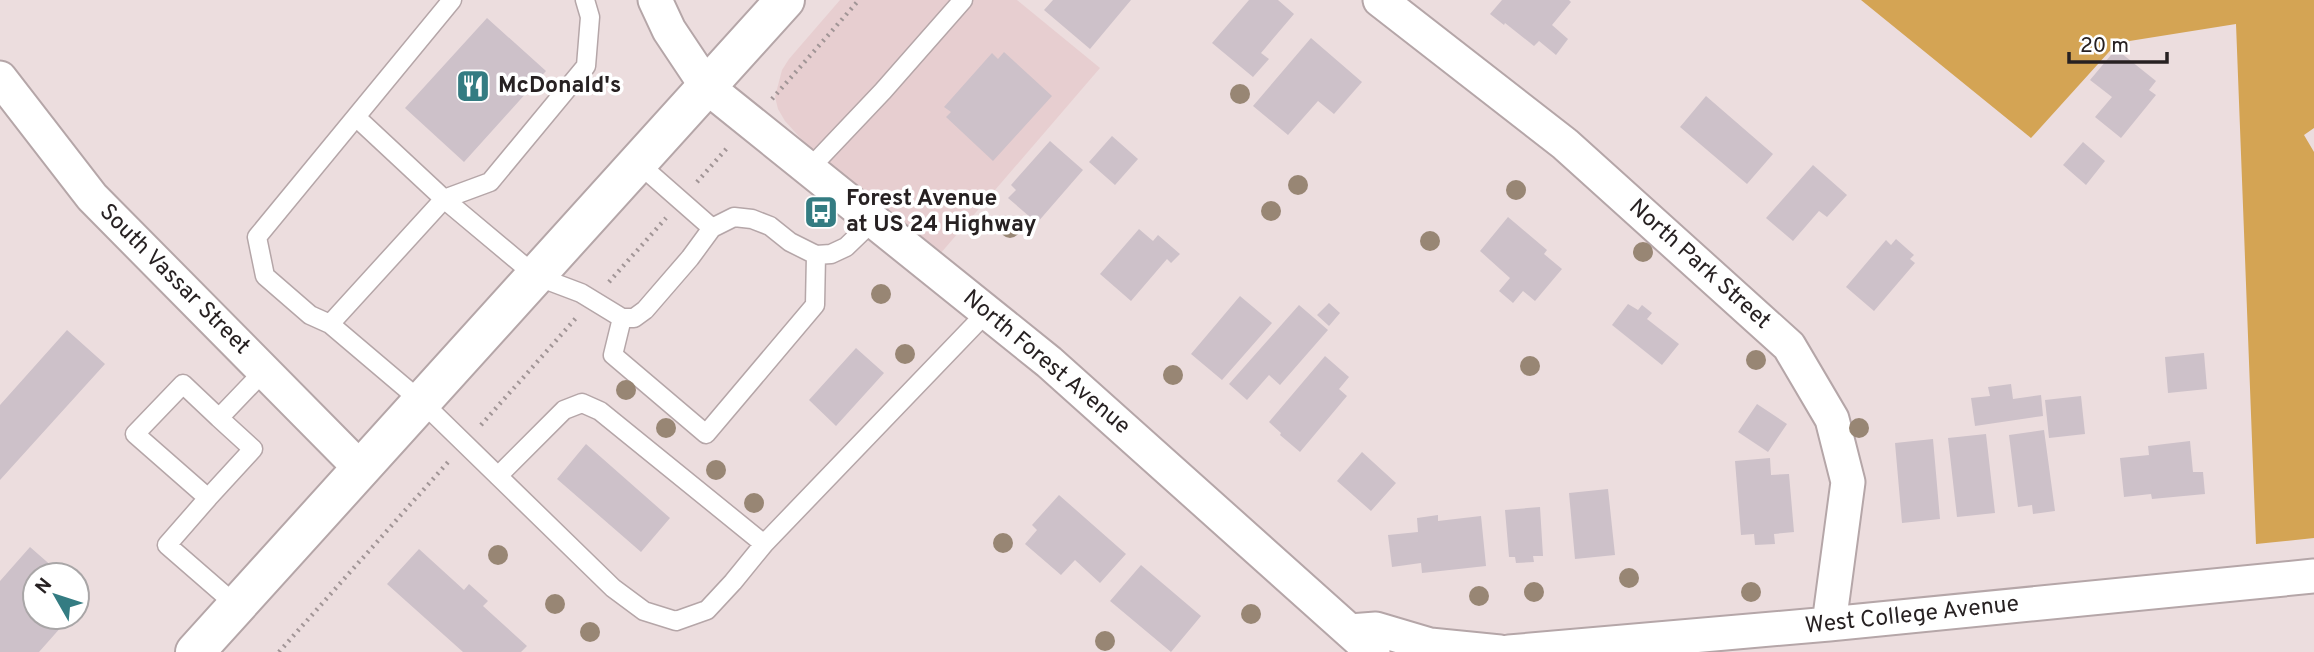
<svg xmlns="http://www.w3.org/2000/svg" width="2314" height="652" font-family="Overpass,sans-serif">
  <rect width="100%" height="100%" fill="#ecddde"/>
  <path fill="#e7ced0" d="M840,0H1017L1100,68L940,254L804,142L785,121L778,109L775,97L782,70L789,59Z"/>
  <path fill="#d4a454" d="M1861,0H2314V128L2304,135L2314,152V538L2256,544L2236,24L2117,43L2031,138Z"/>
  <path fill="#cdc1c9" d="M1053,0H1131L1090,49L1044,10Z
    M1249,0H1278L1294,14L1261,53L1269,59L1253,77L1212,43Z
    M1502,0H1569L1571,2L1552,25L1568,39L1556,55L1539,41L1534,46L1505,23L1504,25L1490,14Z
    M487,18L546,71L464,162L405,108Z
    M1311,38L1362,82L1334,114L1318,101L1288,135L1253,106Z
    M2116,49L2156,81L2149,90L2156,95L2121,138L2095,117L2112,97L2090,80Z
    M1004,52L1052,96L993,161L946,117L951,112L944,107L992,53L998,59Z
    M1706,96L1773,154L1747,184L1680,127Z
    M1112,136L1138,159L1115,185L1089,162Z
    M1050,141L1083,170L1037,223L1008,198L1016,190L1011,185Z
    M2083,142L2105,161L2086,185L2063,165Z
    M1813,165L1847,195L1827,217L1819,211L1793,241L1766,218Z
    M1508,217L1547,250L1544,254L1562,269L1535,301L1523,291L1513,303L1499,291L1510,278L1480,251Z
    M1139,229L1153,241L1158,235L1180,254L1171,263L1167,259L1131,301L1100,274Z
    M1896,239L1914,255L1910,259L1915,263L1874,311L1846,287L1886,240L1891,245Z
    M1240,296L1272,323L1222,380L1191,354Z
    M1329,303L1340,313L1329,326L1317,315Z
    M1628,304L1638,310L1642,305L1652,313L1647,319L1679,344L1662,365L1612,325Z
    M1299,305L1328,330L1280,385L1269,375L1247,400L1229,384Z
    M67,330L105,364L0,480V405Z
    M856,348L884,373L836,426L809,400Z
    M2204,353L2207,389L2168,393L2165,357Z
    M1325,356L1349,377L1339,389L1347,396L1300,452L1280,435L1281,433L1269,422Z
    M2011,384L2013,399L2041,395L2043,416L1975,426L1971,398L1990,396L1988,387Z
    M2081,396L2085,434L2049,438L2045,400Z
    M1757,404L1787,424L1768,452L1738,432Z
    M2044,430L2055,511L2033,514L2032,505L2018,507L2009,435Z
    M1986,434L1995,513L1957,517L1948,438Z
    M1933,439L1940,519L1902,523L1895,443Z
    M2190,441L2193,472H2203L2205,494L2152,499L2151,494L2124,497L2120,458L2149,455L2148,446Z
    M586,444L670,518L641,552L557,479Z
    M1362,452L1396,483L1371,511L1337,481Z
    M1770,458L1771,475L1789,474L1794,532L1774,534L1775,544L1755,545L1754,534L1741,535L1735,461Z
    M1608,489L1615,555L1575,559L1569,493Z
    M1059,495L1126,554L1100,583L1075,560L1061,575L1025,544L1037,530L1032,525Z
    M1540,507L1543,556H1533L1534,562L1516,563L1515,557H1509L1505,510Z
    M1438,515V521L1481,516L1486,566L1422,573L1421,563L1392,567L1388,535L1418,532L1417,518Z
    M30,547L62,575H35V617H70L39,652H0V581Z
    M419,549L464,590L469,584L488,601L483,606L527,646L521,652H463L387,584Z
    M1141,565L1201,616L1171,652L1110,601Z
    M77,588L87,597L77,609Z"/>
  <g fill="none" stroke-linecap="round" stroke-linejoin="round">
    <g stroke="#b5a6a8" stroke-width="21">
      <path id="lane" d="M452,0L257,237L265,276L310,315L330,324L422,402L613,588L644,611L676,621L707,610L733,582L764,544L987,312
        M356,117L444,199L536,276L581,293L622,318H634L645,310L690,258L712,228L734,217L752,219L770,226L790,242L816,255L831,254L846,247L873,221
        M638,163L712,228
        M809,169L883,91L963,0
        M622,318L613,355L706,434L815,305L816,255
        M330,324L444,199L490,182L586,66L590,17L585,0
        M498,476L564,410L582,403L600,411L764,544
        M208,498L253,449L219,418
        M236,605L167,545L208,498L135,434L183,384L219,418L264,371"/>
    </g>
    <g stroke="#b5a6a8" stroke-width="37">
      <path id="street" d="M655,0L669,30L707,87L1049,362L1373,652
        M1380,0L1565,144L1789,346L1832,419L1848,482L1829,624
        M0,78L92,197L361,469
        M1350,631L1376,629L1430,645L1500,652
        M1509,652L1829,624L2314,576"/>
    </g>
    <g stroke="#b5a6a8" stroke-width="42">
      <path id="primary" d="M195,652L785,0"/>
    </g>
    <path stroke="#a19596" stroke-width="4.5" stroke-dasharray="2 5" stroke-linecap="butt" d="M772,99L859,0
      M697,182L728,147
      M609,282L666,218
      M481,425L577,317
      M279,652L449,461"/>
    <use href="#lane" stroke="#fff" stroke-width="18"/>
    <use href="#street" stroke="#fff" stroke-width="33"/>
    <use href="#primary" stroke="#fff" stroke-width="38"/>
  </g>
  <g fill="#988674">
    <circle cx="1240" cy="94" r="10"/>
    <circle cx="1298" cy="185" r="10"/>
    <circle cx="1516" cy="190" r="10"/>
    <circle cx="1271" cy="211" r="10"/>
    <circle cx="1010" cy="228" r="10"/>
    <circle cx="1430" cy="241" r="10"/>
    <circle cx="1643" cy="252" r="10"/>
    <circle cx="881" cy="294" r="10"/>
    <circle cx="905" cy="354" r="10"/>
    <circle cx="1756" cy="360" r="10"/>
    <circle cx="1530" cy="366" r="10"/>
    <circle cx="1173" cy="375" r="10"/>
    <circle cx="626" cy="390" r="10"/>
    <circle cx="666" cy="428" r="10"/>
    <circle cx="1859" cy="428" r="10"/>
    <circle cx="716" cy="470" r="10"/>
    <circle cx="754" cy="503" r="10"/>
    <circle cx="1003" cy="543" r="10"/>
    <circle cx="498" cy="555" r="10"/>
    <circle cx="1629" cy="578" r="10"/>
    <circle cx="1534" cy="592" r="10"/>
    <circle cx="1751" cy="592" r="10"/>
    <circle cx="1479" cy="596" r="10"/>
    <circle cx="555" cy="604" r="10"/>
    <circle cx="1251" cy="614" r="10"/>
    <circle cx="590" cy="632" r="10"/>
    <circle cx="1105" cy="641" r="10"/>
  </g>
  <defs>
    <g id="restaurant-square" transform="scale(1.75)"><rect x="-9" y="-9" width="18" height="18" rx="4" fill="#347c82" stroke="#fff"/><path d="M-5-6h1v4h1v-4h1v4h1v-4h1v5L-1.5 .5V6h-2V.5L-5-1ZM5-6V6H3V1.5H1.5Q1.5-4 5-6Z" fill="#fff"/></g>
    <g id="bus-square" transform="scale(1.75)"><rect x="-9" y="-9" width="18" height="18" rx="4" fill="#347c82" stroke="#fff"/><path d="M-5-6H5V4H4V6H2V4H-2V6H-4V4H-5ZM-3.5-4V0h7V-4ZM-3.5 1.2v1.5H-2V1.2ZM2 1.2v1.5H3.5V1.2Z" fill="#fff"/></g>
  </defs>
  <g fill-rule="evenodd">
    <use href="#restaurant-square" x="473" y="86"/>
    <use href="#bus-square" x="821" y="212"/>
  </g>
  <g text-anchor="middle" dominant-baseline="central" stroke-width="7" stroke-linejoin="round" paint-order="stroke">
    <g font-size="23" font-weight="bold" fill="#272122" stroke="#fff" text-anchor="start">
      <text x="498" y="86">McDonald's</text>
      <text x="846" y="199">Forest Avenue<tspan x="846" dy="26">at US 24 Highway</tspan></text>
    </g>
    <g font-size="23" fill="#272122" stroke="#fff">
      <text transform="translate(1699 265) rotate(42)">North Park Street</text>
      <text transform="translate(174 280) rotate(45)">South Vassar Street</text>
      <text transform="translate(1046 363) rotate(40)">North Forest Avenue</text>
      <text transform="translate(1912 616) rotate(-6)">West College Avenue</text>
    </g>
  </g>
  <g transform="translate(56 596) rotate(309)"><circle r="33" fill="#ffffff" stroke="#a9a6a7" stroke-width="2"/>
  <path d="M0-5L12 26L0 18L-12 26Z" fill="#347c82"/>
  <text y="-10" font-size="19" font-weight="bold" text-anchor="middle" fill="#272122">N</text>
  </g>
  <path d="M2069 52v10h98v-10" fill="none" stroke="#272122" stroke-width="3.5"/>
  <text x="2080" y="52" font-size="21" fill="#272122" stroke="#ffffff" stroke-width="5" paint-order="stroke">20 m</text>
</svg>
